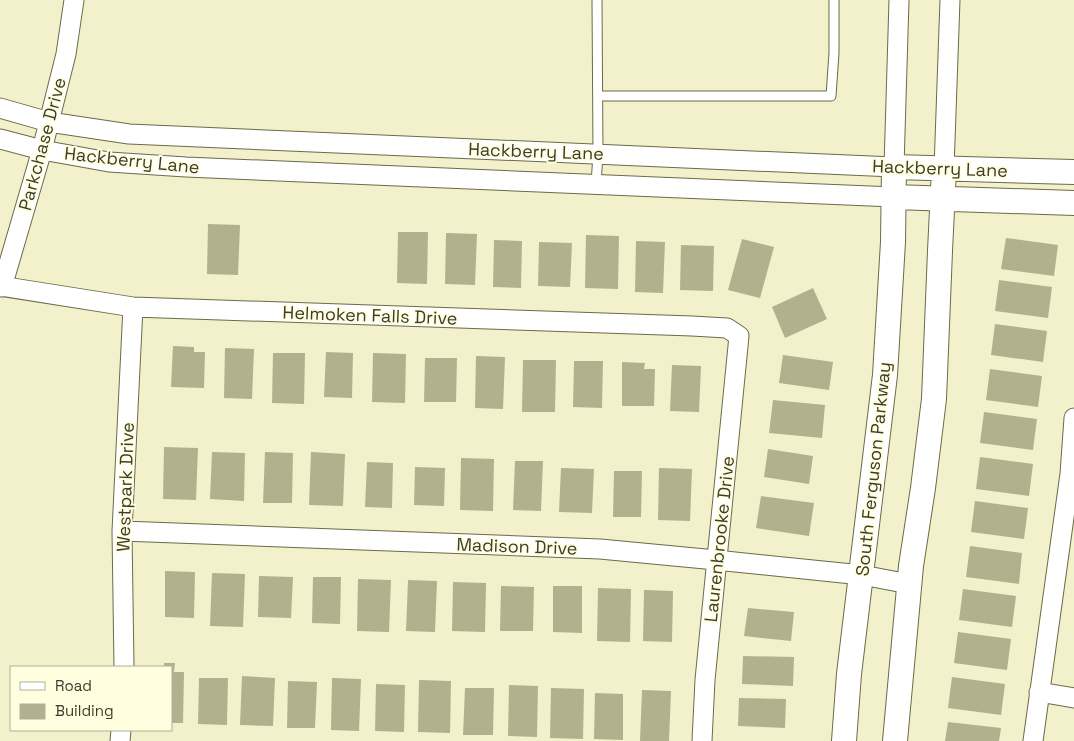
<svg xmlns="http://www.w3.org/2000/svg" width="1074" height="741" font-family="'Space Grotesk',sans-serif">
  <rect width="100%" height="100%" fill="#f2f1cb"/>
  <path fill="#b3b18d" d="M208,224L240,225L238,275L207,274Z
    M398,232H428L427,284L397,283Z
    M446,233L477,234L475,285L445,284Z
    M586,235L619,236L618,289L585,288Z
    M1006,238L1058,245L1054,276L1001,269Z
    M742,239L774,247L760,298L728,290Z
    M494,240L522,241L521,288L493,287Z
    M636,241L665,242L663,293L635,292Z
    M539,242L572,243L570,287L538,286Z
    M681,245L714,246L713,291L680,290Z
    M999,280L1052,287L1048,318L995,311Z
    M813,288L827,319L785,338L772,307Z
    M995,324L1047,331L1043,362L991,355Z
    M173,346L194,347V352H205L204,388L171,387Z
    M225,348L254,349L252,399L224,398Z
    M326,352L353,353L352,398L324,397Z
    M273,353H305L304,404L272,403Z
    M373,353L406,354L405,403L372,402Z
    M783,355L833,362L829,390L779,383Z
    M476,356L505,357L503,409L475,408Z
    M425,358H457L456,402H424Z
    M523,360H556L555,412H522Z
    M574,361H603L602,408L573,407Z
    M622,362L645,363L644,369H655L654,406H622Z
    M672,365L701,366L699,412L670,411Z
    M990,369L1042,376L1038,407L986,400Z
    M773,400L825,405L822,438L769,433Z
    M984,412L1037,419L1033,450L980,443Z
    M164,447L198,448L196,500L163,499Z
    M768,449L813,456L809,484L764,477Z
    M212,452L245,453L244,501L210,499Z
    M265,452L293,453L292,503H263Z
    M311,452L345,454L343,506L309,505Z
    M980,457L1033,464L1029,496L976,489Z
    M461,458L494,459L493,511L460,510Z
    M515,461H543L541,511L513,510Z
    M367,462L393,463L392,508L365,507Z
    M415,467L445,468L444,506L414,505Z
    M561,468L594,469L592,513L559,512Z
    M659,468L692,469L690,521L658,520Z
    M614,471H642L641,517H613Z
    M761,496L814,503L809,536L756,528Z
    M975,501L1028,508L1024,539L971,532Z
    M970,546L1022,553L1019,584L966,577Z
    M165,571L195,572L194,618L165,617Z
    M212,573L245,574L243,627L210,626Z
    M259,576L293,577L291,618L258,617Z
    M313,577H341L340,624L312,623Z
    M358,579L391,580L389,632L357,631Z
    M408,580L437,581L435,632L406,631Z
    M453,582L486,583L485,632L452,631Z
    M501,586L534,587L533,631H500Z
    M553,586H582V633L553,632Z
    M598,588L631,589L630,642L597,641Z
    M963,589L1016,596L1012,627L959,620Z
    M644,590L673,591L672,642L643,641Z
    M748,608L794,612L791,641L744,636Z
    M958,632L1011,639L1007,670L954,663Z
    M743,656L794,657L793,686L742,684Z
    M164,663H175L174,672H184L183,723H171V667H164Z
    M242,676L275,678L273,726L240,725Z
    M952,677L1005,684L1001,715L948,708Z
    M199,678H228L227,725L198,724Z
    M332,678L361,679L359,731L331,730Z
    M419,680L451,681L450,733L418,732Z
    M288,681L317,682L315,728H287Z
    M376,684L405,685L404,732L375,731Z
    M509,685L538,686L537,737L508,736Z
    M465,688H494L493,735H463Z
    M551,688L584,689L583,739L550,738Z
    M642,690L671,691L669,741H640Z
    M595,693L623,694V740L594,739Z
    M739,698L786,699L785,728L738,726Z
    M948,722L1001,728L999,741H945Z"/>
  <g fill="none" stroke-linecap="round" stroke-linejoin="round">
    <g stroke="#6c6a48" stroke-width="11">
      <path id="service" d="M598,96H831L834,53V0
        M596,184L598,154L597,0"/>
    </g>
    <g stroke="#6c6a48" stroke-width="21">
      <path id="minor" d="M0,108L49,122L129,134L894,167L899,0
        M0,139L42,150L109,162L186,167L894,197
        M944,169L950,0
        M0,286L133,307L692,326L727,328L739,336L705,680L702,741
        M2,287L42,150L66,54L74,0
        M122,531L600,549L716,560L862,575L909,584
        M124,667L122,531L133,307
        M1039,692L1074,698
        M120,741L121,730
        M1033,741L1070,474L1074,418"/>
    </g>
    <g stroke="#6c6a48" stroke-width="26">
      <path id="tertiary" d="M894,197L1074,203
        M844,741L849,674L885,375L893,242L894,167L1074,172
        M895,741L911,566L923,488L934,399L940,251L944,169"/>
    </g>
    <use href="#service" stroke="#fff" stroke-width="9"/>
    <use href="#minor" stroke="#fff" stroke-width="19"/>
    <use href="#tertiary" stroke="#fff" stroke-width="24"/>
  </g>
  <g text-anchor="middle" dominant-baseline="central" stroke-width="4" stroke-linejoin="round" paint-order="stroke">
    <g font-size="18" fill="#3d3c2d" stroke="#fffedf">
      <text transform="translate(42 144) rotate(-75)">Parkchase Drive</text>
      <text transform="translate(536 151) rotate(2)">Hackberry Lane</text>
      <text transform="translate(132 160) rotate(6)">Hackberry Lane</text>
      <text transform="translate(940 168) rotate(2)">Hackberry Lane</text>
      <text transform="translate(370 315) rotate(2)">Helmoken Falls Drive</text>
      <text transform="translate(873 469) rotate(-84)">South Ferguson Parkway</text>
      <text transform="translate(125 487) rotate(-88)">Westpark Drive</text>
      <text transform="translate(719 539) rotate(-84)">Laurenbrooke Drive</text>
      <text transform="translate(517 546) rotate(2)">Madison Drive</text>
    </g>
  </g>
  <rect x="10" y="666" width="162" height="65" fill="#fffedf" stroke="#b1b098"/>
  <rect x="20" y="682" width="25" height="8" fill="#ffffff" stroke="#b1b098"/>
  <text x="55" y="691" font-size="15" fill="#3d3c2d">Road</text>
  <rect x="20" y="704" width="25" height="15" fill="#b3b18d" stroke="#b1b098"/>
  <text x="55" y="716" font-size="15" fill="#3d3c2d">Building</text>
</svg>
